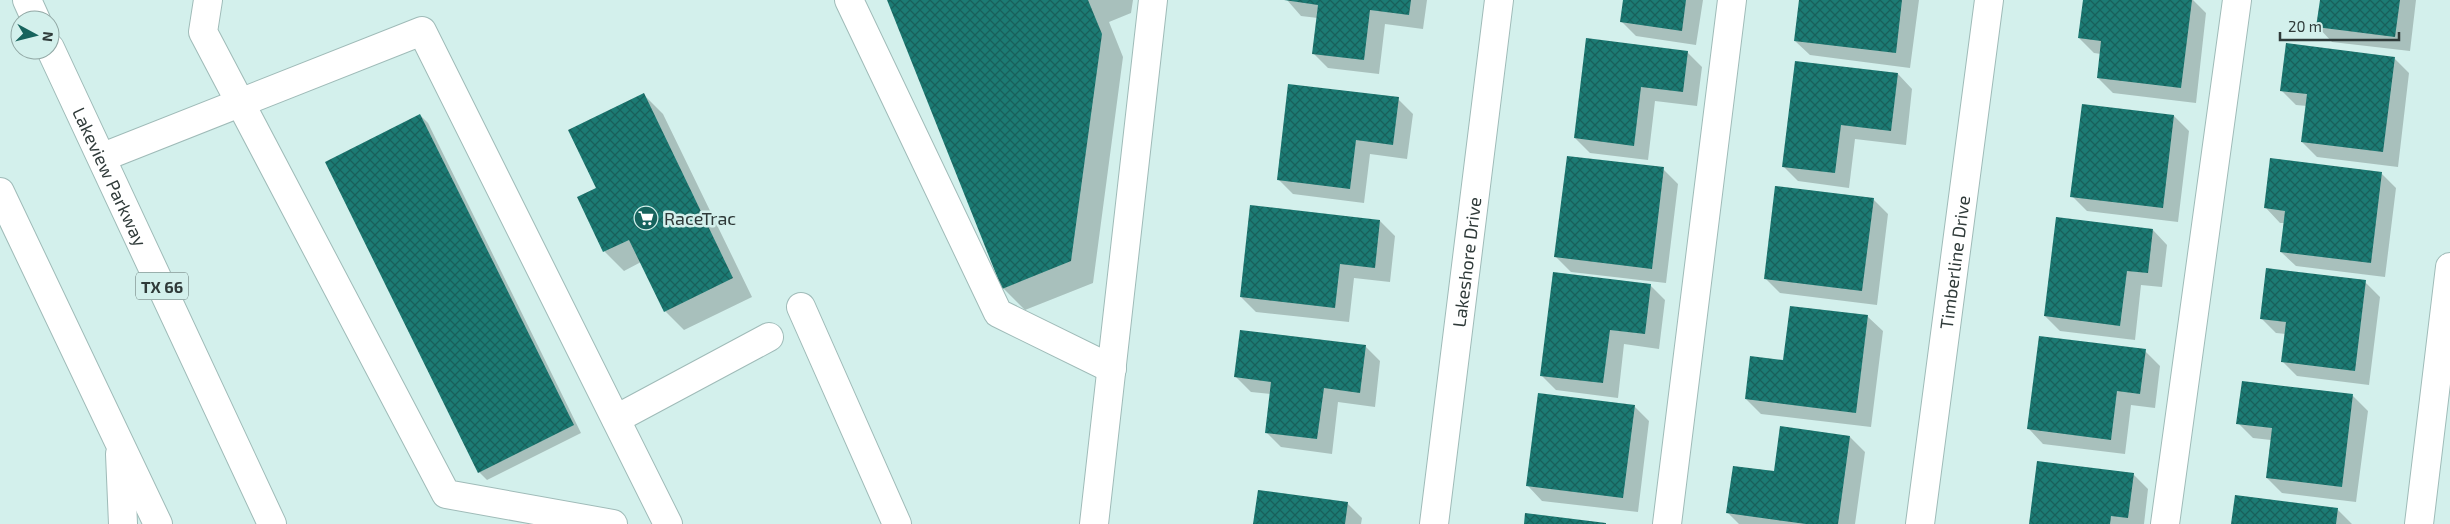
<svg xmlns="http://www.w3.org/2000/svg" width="2450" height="524" font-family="'Exo 2',sans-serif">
  <defs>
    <pattern id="building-cross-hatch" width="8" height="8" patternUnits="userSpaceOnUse" patternTransform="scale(1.25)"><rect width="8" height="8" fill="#1c7b74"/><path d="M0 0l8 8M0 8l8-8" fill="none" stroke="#18605b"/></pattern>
  </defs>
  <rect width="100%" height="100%" fill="#d3f0ec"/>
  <path fill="#0003" d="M888,0H1133L1131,13L1109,22L1123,57L1093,283L1025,310L1003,288Z
    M1287,0H1427L1423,29L1385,24L1379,74L1328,68L1313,53L1318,18L1301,16Z
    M1624,0H1703L1696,45L1636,36L1621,21Z
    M1800,0H1919L1910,68L1810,55L1795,41Z
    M2084,0H2193L2206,13L2196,103L2113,93L2098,78L2101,54L2094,53L2079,38Z
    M2321,0H2416L2410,51L2332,42L2318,27Z
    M1587,40L1687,52L1702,67L1697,106L1655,101L1648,160L1590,153L1575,138Z
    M2394,58L2409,73L2398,167L2317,157L2302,142L2307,106L2296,105L2281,90Z
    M1898,74L1912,89L1906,145L1855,139L1849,188L1798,181L1783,166Z
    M644,95L663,114L752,297L684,330L665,311L641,262L624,271L605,252L579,197L597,188Z
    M1398,99L1413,114L1407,159L1370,154L1364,203L1293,194L1278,179Z
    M420,115L428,123L581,433L487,480L479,472Z
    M2174,116L2189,131L2178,222L2087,211L2072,196Z
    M1663,169L1678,184L1666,283L1571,272L1556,257Z
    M2381,173L2396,188L2385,277L2296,266L2281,252L2285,223H2280L2266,208Z
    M1873,199L1888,214L1877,305L1780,293L1765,278Z
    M1380,221L1395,236L1390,282L1354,278L1349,322L1256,312L1241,297Z
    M2153,230L2167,245L2162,287L2141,285L2135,340L2060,331L2045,316Z
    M2365,282L2380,297L2369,385L2297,376L2282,361L2286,334L2276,333L2261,318Z
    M1650,285L1665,300L1659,349L1624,344L1618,398L1556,390L1541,375Z
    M1868,317L1883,331L1871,427L1761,414L1746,399L1784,362Z
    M1366,347L1380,361L1375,407L1338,402L1332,454L1281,447L1266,432L1271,394L1251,392L1236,377Z
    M2145,351L2160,366L2155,408L2131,405L2125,454L2043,444L2029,429Z
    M2353,396L2368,411L2356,502L2282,493L2267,478L2271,440L2253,438L2238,423Z
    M1634,406L1649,421L1638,512L1542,501L1528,486Z
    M1850,437L1865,452L1855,524H1739L1728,513L1775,473Z
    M2133,474L2148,489L2144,524H2030Z
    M1347,503L1362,518L1361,524H1254Z
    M2337,509L2352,524H2233Z"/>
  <path fill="url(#building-cross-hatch)" d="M887,0H1088L1102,34L1071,261L1002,289Z
    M1284,0H1411L1409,15L1370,10L1364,60L1312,54L1318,5Z
    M1623,0H1686L1682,31L1620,22Z
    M1799,0H1902L1896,53L1794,41Z
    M2083,0H2192L2181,88L2097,78L2101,41L2078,38Z
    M2320,0H2400L2395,37L2316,27Z
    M1586,38L1688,51L1683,92L1641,87L1634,146L1574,138Z
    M2286,43L2395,57L2383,152L2301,142L2307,94L2280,91Z
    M1795,61L1898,73L1891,131L1841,125L1835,173L1782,167Z
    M1288,84L1399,97L1393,145L1356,140L1350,189L1277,180Z
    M644,93L733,278L664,312L629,240L603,252L577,197L596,188L568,130Z
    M2082,104L2174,115L2163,208L2070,197Z
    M420,114L574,425L478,473L325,162Z
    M1567,156L1664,167L1652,269L1554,257Z
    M2270,158L2382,172L2371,263L2280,252L2285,211L2264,208Z
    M1775,186L1874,198L1862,291L1764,279Z
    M1250,205L1380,220L1375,268L1340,264L1335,308L1240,297Z
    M2056,217L2153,229L2148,273L2127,271L2120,326L2044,316Z
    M2266,268L2366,280L2355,371L2281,362L2286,322L2260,319Z
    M1553,272L1651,284L1645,334L1610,330L1603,383L1540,376Z
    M1790,306L1868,315L1856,413L1745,399L1750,356L1783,360Z
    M1240,330L1366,345L1360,393L1324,388L1317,439L1265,433L1271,382L1234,377Z
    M2039,336L2146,349L2140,394L2117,391L2111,440L2027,429Z
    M2242,381L2353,394L2342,487L2266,478L2272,428L2236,424Z
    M1538,393L1635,405L1623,498L1526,486Z
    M1780,426L1850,436L1838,524H1806L1726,513L1733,466L1774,471Z
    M2037,461L2134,473L2128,518L2111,516L2110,524H2029Z
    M1258,490L1348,502L1345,524H1253Z
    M2235,495L2338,508L2336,524H2231Z
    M1525,513L1606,523V524H1524Z"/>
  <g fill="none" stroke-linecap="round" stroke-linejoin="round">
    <g stroke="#9fbbb8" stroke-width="30">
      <g id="minor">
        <path d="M208,0L203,32L446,494L613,524"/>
        <path d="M849,0L998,313L1112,369"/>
        <path d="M103,157L422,31L668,524"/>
        <path d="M801,307L897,524"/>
        <path d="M616,419L769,337"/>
        <path d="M1094,524L1153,0"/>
        <path id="s1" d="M1434,524L1499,0"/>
        <path d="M1667,524L1732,0"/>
        <path id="s2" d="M1920,524L1989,0"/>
        <path d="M2165,524L2237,0"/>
        <path d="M2419,524L2450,267"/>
      </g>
    </g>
    <g stroke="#9fbbb8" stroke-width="30">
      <g id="major">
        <path d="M27,0L36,20"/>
        <path id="s3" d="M50,48L272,524"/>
        <path d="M0,192L158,524"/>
        <path d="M120,454L123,524"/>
      </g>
    </g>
    <use href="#minor" stroke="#fff" stroke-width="28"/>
    <use href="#major" stroke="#fff" stroke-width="28"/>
  </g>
  <defs>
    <g id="supermarket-disc" transform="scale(1.25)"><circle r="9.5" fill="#16635d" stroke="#d3f0ec"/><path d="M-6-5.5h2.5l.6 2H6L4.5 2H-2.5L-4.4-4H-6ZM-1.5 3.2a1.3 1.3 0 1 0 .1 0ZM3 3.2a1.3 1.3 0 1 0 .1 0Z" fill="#fff"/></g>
  </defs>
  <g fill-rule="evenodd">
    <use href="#supermarket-disc" x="646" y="218"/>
  </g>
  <g text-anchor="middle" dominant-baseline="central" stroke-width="5" stroke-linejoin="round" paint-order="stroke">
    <rect fill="#d3f0ec" stroke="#60716f" stroke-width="1" x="136" y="272.5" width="52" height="27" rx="4"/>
    <g font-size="16" font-weight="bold" fill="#2f3a39">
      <text x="162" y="286">TX 66</text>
    </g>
    <g font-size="18" fill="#2f3a39" stroke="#d3f0ec">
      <text stroke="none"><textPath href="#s3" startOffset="142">Lakeview Parkway</textPath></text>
      <text stroke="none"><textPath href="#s1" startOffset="264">Lakeshore Drive</textPath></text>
      <text stroke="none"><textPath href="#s2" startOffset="264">Timberline Drive</textPath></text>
    </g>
    <g font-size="18" fill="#2f3a39" stroke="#d3f0ec" text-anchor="start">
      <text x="664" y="218">RaceTrac</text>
    </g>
  </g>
  <g transform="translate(35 35) rotate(97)"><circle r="24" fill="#d3f0ec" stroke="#91a7a4"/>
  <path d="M0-4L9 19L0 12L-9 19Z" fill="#16635d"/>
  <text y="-8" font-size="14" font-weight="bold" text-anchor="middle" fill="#2f3a39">N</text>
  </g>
  <path d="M2280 32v8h119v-8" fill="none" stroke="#2f3a39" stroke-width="2.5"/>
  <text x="2288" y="32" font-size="15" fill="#2f3a39" stroke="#d3f0ec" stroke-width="4" paint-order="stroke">20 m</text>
</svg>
